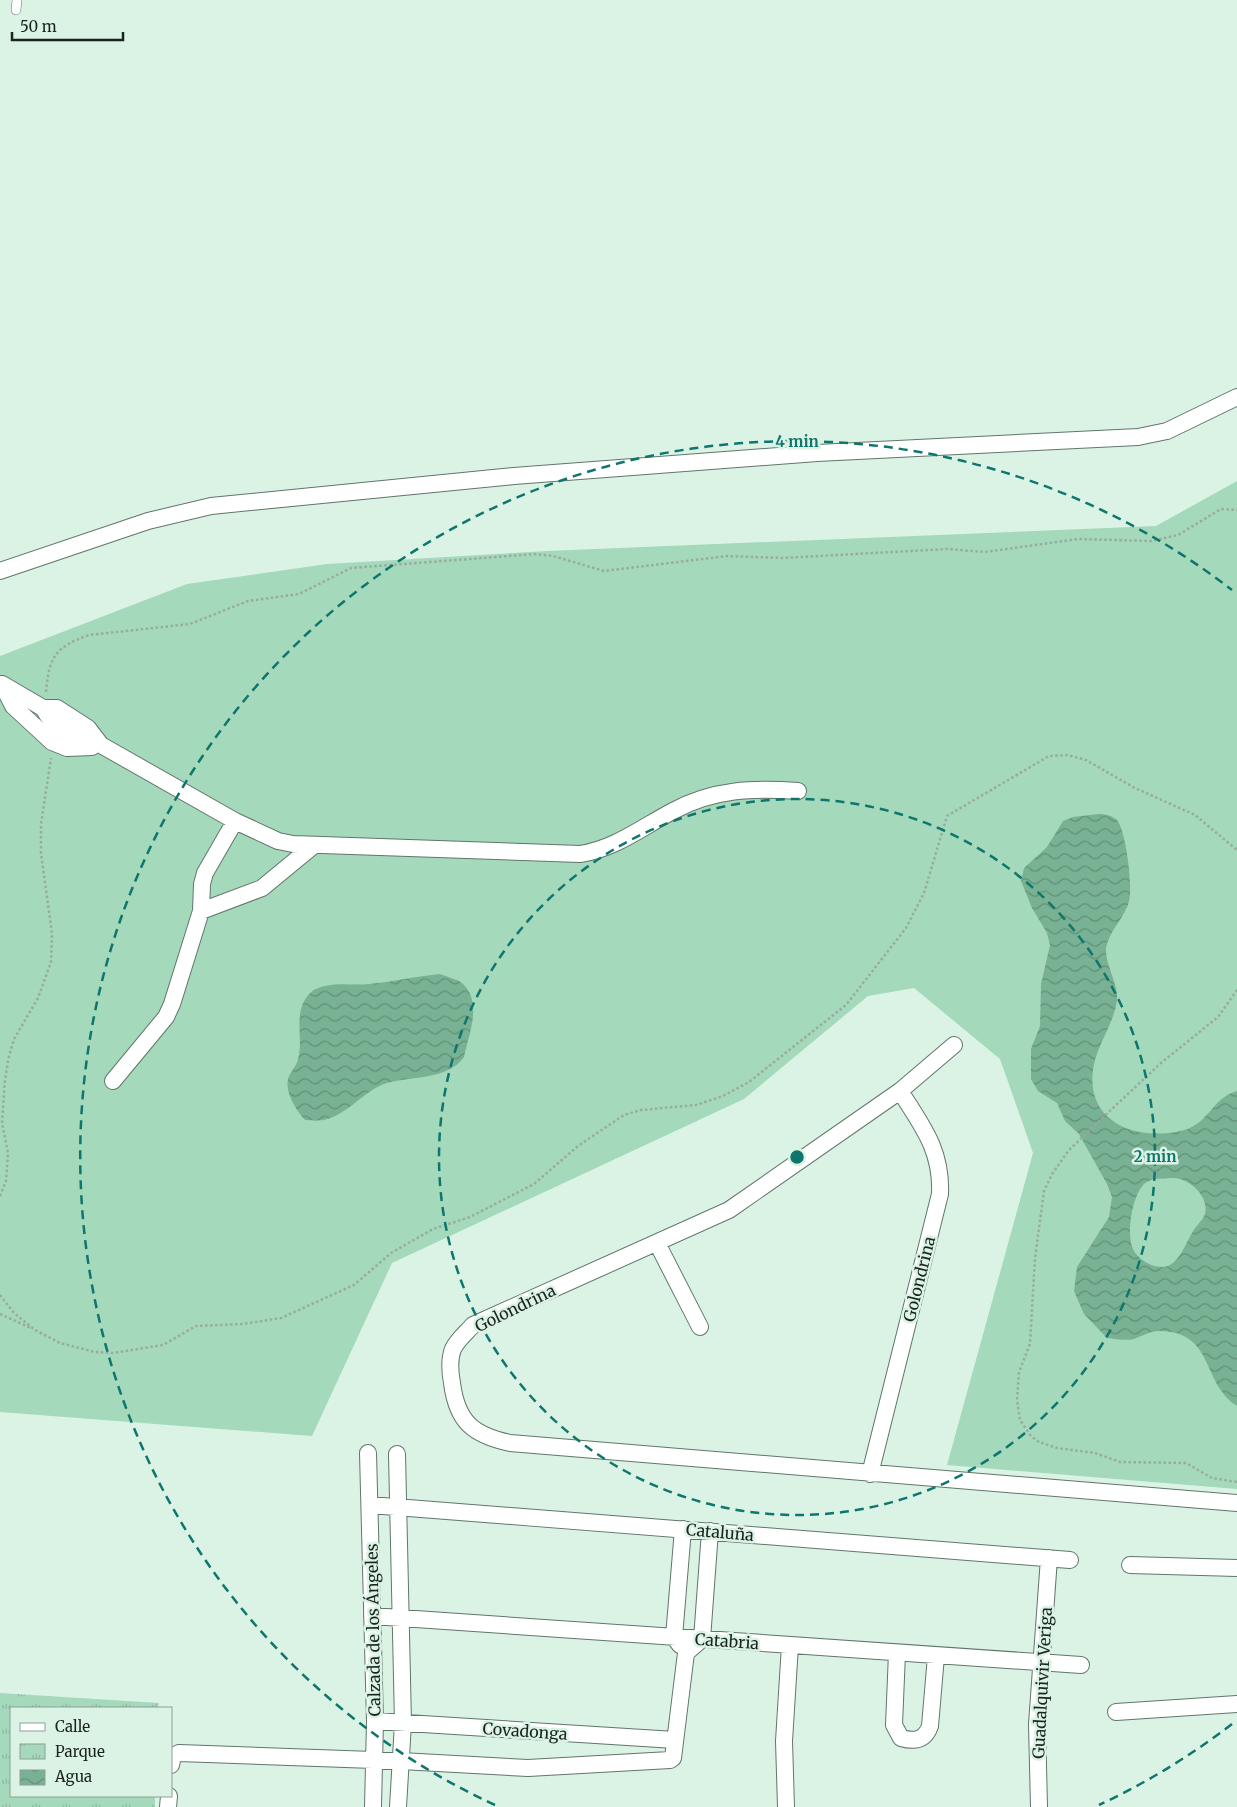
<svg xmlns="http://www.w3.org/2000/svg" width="1237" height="1807" font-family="Merriweather,serif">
  <defs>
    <pattern id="park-tufts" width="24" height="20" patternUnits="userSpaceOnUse" patternTransform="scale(1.25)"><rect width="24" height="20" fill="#a4d9bc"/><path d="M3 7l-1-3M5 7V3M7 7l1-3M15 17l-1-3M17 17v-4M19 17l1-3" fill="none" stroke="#8dbaa1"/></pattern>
    <pattern id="water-waves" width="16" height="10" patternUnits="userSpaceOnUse" patternTransform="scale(1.25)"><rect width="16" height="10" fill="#78b193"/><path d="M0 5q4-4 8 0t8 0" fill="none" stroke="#629077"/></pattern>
  </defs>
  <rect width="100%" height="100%" fill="#dbf3e5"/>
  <path fill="#a4d9bc" d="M1237,481V1489L947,1465L1033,1153L1000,1059L914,988L868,996L744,1099L392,1263L312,1436L0,1412V656L187,584L327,564L547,551L1156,526Z"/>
  <path fill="url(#park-tufts)" d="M0,1693L159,1703L158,1708H11V1796H155V1807H0Z"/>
  <path fill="url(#water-waves)" fill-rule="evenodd" d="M1099,814C1105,814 1113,816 1117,820C1126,831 1133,887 1129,901C1125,918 1109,930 1106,949C1105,964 1119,986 1117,1000C1114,1023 1099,1042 1094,1064C1083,1118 1129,1140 1176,1132C1210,1127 1209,1099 1237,1091V1406C1201,1383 1215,1332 1160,1331C1150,1331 1142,1336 1134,1339C1125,1341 1116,1339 1107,1338L1084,1314L1074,1291L1077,1267L1109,1217L1112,1197L1107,1184L1079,1134L1065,1121L1057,1103L1038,1091L1031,1079V1049L1040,1026L1041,984L1050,945L1047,933L1032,908L1021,881L1024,868L1047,847L1063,821L1073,817ZM1154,1179C1162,1179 1173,1177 1180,1179C1194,1183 1209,1199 1205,1214C1203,1220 1195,1227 1192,1233C1187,1241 1182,1255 1174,1262C1162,1274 1139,1262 1133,1249C1126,1234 1132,1196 1144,1184C1146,1182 1151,1180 1154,1179Z
    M440,974C447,977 457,979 462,983C483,1002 469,1033 464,1057C448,1080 412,1076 387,1083C364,1090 348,1115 324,1120C318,1121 311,1120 305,1120C296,1110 283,1090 289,1076C292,1070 297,1065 298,1059C303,1042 296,1023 302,1006C304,1000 310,991 316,989C333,981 351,986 369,984C393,982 416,976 440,974Z"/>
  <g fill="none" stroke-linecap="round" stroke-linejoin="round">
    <g stroke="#61766a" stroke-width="10">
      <path id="service" d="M16,10L17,0"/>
    </g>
    <g stroke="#61766a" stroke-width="18">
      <path id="minor" d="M0,571L148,521L211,506L514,476L817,453L1138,437L1167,431L1237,397
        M2,684L13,706L52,742L67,748L92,747
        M2,684L43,708H57L88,728L101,745
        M43,708C55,731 77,740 101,745L235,821L278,841L293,844L580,854C615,849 642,827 673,811C713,789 753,788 798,791
        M201,911L262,888L313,846
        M954,1045L900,1091L729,1210L473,1325C467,1332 457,1340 453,1349C449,1359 450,1372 452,1383C457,1422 473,1435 510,1443L1237,1503
        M113,1081L166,1017L172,1004L201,911L202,884L205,873L235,821
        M657,1243L700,1327
        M368,1453L375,1721L373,1807
        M397,1454L403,1723L398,1807
        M870,1474L940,1194C942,1150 922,1126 900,1091
        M370,1505L1070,1560
        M1130,1565L1237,1568
        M372,1616L1081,1665
        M680,1645L674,1637L683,1529
        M897,1653L894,1725L901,1738C915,1742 925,1740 930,1726L936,1656
        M1116,1712L1237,1704
        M375,1721L675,1740
        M171,1765L173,1756L179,1753L401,1761L528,1768L670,1760L673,1758L686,1653L702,1639L710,1531
        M168,1807L169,1796
        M786,1807L784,1741L790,1645
        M1039,1807L1037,1724L1049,1558"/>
    </g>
    <path stroke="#99aba0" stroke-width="2.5" stroke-dasharray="2.5 2.5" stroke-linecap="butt" d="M46,692C49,657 55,647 89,635L190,624L248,601L299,594L351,568L535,554L553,556L604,571L727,556L782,558L947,549L985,552L1078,539L1151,541L1178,535L1221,509L1237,510
      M1237,990L1218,1017L1161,1063L1114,1107L1069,1150L1052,1174L1044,1191L1035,1258L1030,1344L1019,1372L1017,1400L1020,1420L1031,1436L1039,1442L1057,1448L1095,1453L1120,1462L1186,1463L1212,1478L1237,1482
      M0,1196L6,1181L8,1153L2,1123L5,1080L9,1056L14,1039L38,998L51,962L52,934L41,853V824L51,758
      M0,1295L14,1313L35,1330L60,1343L95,1352L113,1353L163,1345L196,1326L243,1324L281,1318L354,1285L391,1253L433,1229L470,1217L534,1184L578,1146L624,1115L641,1110L696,1105L723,1096L749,1082L846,1005L906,928L924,893L947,816L1049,756L1068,755L1086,760L1135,788L1195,815L1237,850
      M0,1314L31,1328"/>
    <use href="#service" stroke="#fff" stroke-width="9"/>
    <use href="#minor" stroke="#fff" stroke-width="16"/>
  </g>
  <g fill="none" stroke="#0f766e" stroke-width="2.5" stroke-dasharray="9 6">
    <circle cx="797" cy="1157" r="358"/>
    <path d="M1232 1724A715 715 0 0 1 1099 1805M495 1805A715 715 0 1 1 1232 590"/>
  </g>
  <g text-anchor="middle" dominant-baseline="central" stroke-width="5" stroke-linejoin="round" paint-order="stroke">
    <g font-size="16" fill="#1a231e" stroke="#dbf3e5">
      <text transform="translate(919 1279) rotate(-76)">Golondrina</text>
      <text transform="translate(515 1308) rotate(-26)">Golondrina</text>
      <text transform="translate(720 1532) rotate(5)">Cataluña</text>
      <text transform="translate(373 1630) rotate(-91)">Calzada de los Ángeles</text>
      <text transform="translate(727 1641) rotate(4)">Catabria</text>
      <text transform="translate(1042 1683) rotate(-87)">Guadalquivir Veriga</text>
      <text transform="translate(525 1731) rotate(4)">Covadonga</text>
    </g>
  </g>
  <circle cx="797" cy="1157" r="8" fill="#0f766e" stroke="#dbf3e5" stroke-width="2.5"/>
  <g font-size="15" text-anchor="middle" font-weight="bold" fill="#0f766e" stroke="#dbf3e5" stroke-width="5" stroke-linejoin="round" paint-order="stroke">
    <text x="797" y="447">4 min</text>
    <text x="1155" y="1162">2 min</text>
  </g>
  <rect x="10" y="1707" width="162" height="90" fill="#dbf3e5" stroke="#8ea095"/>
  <rect x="20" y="1723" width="25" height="8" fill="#ffffff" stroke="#8ea095"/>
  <text x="55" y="1732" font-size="15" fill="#1a231e">Calle</text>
  <rect x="20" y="1744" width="25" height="15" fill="url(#park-tufts)" stroke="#8ea095"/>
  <text x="55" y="1757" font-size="15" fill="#1a231e">Parque</text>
  <rect x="20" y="1770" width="25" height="15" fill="url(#water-waves)" stroke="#8ea095"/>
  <text x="55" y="1782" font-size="15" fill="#1a231e">Agua</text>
  <path d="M12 32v8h111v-8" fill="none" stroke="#1a231e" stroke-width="2.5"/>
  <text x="20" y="32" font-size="15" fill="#1a231e" stroke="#dbf3e5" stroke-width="4" paint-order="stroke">50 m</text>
</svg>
